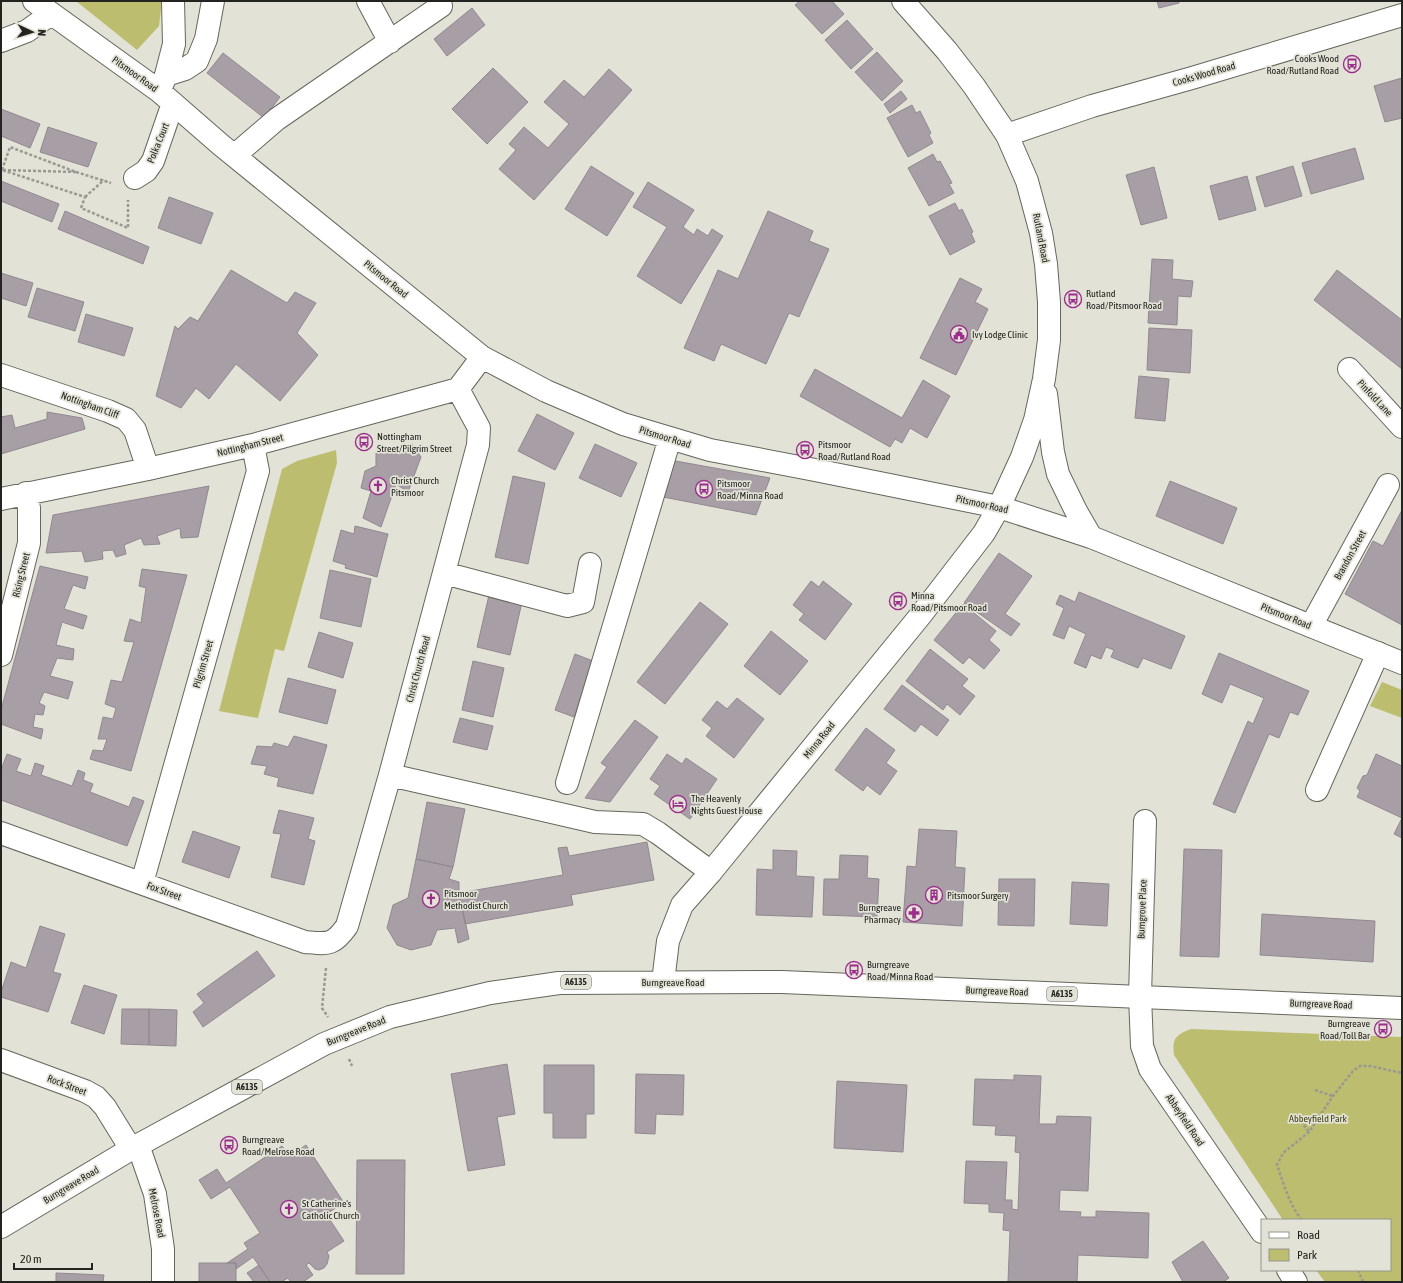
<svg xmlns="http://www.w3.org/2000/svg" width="1403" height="1283" font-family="'Asap Condensed',sans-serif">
  <rect width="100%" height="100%" fill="#e2e2d6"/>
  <path fill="#bcbd6f" d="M76,1H162L159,26L137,50Z
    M336,450L337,463L284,651L275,649L258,718L219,711L282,469L297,461Z
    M1382,682L1402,690V718L1370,706Z
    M1191,1029L1402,1037V1282H1325L1316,1270H1390V1220H1283L1174,1055C1172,1039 1175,1035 1191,1029Z"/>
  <path fill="#a89ea6" stroke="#928890" d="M800,1H832L844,14L822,34L795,5Z
    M1157,1H1179V3L1159,8Z
    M472,8L485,25L447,56L434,39Z
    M847,20L873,49L851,69L825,40Z
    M877,52L903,81L882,101L855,72Z
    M223,53L280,97L264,118L207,73Z
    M493,68L528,102L487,144L452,109Z
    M609,69L632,90L534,200L499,169L516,150L509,144L524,127L548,148L569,124L544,102L564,80L584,97Z
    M1402,78V118L1385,122L1374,86Z
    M901,91L907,99L890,113L884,104Z
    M912,105L916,113L920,111L931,133L929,135L933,143L908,157L887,118Z
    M1,109L40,124L30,148L1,136Z
    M48,127L97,143L88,167L40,152Z
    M1355,148L1364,179L1311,194L1302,163Z
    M933,154L937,162L940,161L952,183L949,184L954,193L929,206L908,168Z
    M591,166L634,193L607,236L565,209Z
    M1293,166L1302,196L1265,207L1256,177Z
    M1154,167L1167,218L1141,225L1126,175Z
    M1247,176L1256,210L1219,220L1210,186Z
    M1,181L59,204L52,222L1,201Z
    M648,182L694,210L683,227L694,235L697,229L708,236L712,229L723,236L681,304L637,276L667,227L633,207Z
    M169,197L213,213L201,244L158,228Z
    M955,203L959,211L962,209L973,232L971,233L975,242L950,255L929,216Z
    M65,211L149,247L143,264L58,229Z
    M768,211L813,231L809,241L829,249L799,317L789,313L766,364L721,344L714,361L684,348L718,270L738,279Z
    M1152,259L1173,260L1172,279L1193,281L1191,297L1178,296L1177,325L1148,323Z
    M231,270L287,303L295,292L316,303L297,333L318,355L280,401L236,364L209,399L196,388L181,408L156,396L175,326L178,329L190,317L198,321Z
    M1337,270L1402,320V369L1314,300Z
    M1,273L33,283L26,306L1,298Z
    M960,278L982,289L975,302L988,309L956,375L920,358Z
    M37,288L84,302L75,331L28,317Z
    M86,314L133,328L124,356L78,342Z
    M1149,328L1192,330L1190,373L1147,370Z
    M815,369L902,418L923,380L950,396L927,438L910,428L902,443L895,439L890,447L800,396Z
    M1139,376L1169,379L1165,421L1135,418Z
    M47,412L82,418L85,429L1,454V417L12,415L15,428L47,419Z
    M537,414L574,433L555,470L518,451Z
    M412,444L421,457L408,492L396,484L381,527L363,518L371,491L361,488L365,471L376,466V453Z
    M595,444L637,463L621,497L579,478Z
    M670,460L770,478L756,515L663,497Z
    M513,476L545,483L528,564L495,557Z
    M1170,481L1237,508L1223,544L1156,516Z
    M209,486L198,537L181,538L180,528L157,536L160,544L144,545L141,538L124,545L126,554L116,557L113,550L102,551L103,559L85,562L82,551L46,553L53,515Z
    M1402,510V625L1345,594L1373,541L1383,546Z
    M355,526L388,534L377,577L345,568L346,565L333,561L341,530L354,534Z
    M999,553L1032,576L1005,614L1020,624L1011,636L964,603Z
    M40,566L88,577L85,589L73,585L64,609L87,616L83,629L62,622L56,645L74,649L73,660L57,658L50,676L73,682L68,699L44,692L39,703L45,706L43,715L35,714L33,727L43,729L41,739L1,724V710Z
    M142,569L187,575L131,771L90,759L93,750L103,751L107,739H98L103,717L113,719L116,708L105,704L111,680L122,682L134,642L124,641L130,619L141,623L146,588L139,586Z
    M330,570L371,579L361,627L320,618Z
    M811,581L819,587L823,581L852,604L825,640L799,620L804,614L793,605Z
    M1079,592L1185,636L1171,669L1143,658L1138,668L1111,657L1114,650L1106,647L1101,659L1091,655L1086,668L1074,663L1086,634L1069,626L1064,639L1053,635L1064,608L1056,604L1060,595L1075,602Z
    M489,595L522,602L510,655L477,647Z
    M700,602L728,624L665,704L637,682Z
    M963,604L996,631L989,640L1000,650L984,669L969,657L963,664L934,640Z
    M771,631L808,661L780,695L744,666Z
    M319,632L353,643L343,678L308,667Z
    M930,649L968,679L962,686L975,696L960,715L947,704L943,710L906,681Z
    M1219,653L1309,691L1298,715L1290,712L1279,738L1269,734L1235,813L1213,804L1248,721L1253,724L1264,698L1230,684L1222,703L1202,694Z
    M575,654L593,661L574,717L555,710Z
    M473,661L504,668L493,717L462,710Z
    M288,678L336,690L327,724L279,712Z
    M902,685L949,720L937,736L921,724L915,732L884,709Z
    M737,698L764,719L734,758L706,736L712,728L702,720L717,701L727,709Z
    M460,718L493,726L487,750L453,742Z
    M635,720L658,737L610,802L585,798L607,767L601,763Z
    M866,728L895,750L886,763L897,771L880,795L867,785L863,791L835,770Z
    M294,736L327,745L313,794L277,786L279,778L264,774L267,766L251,764L257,746L272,747L274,743L288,747Z
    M7,754L21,759L16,771L31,776L35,763L44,766L41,775L72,786L78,770L85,773L83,780L93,784L90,792L129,807L133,797L144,801L127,846L1,800V770Z
    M667,754L682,764L686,758L717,779L690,819L654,794L660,786L650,779Z
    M1376,754L1402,766V818L1357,797L1360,791L1357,788L1363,776L1367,775Z
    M427,802L465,809L453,867L416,859Z
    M279,810L314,818L308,839L315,841L304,885L271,877L281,834L273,833Z
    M1402,818V838L1394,834Z
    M919,829L957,831L955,867L965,868L962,926L903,922L907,866L916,867Z
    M193,831L240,847L229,878L182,862Z
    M647,842L654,880L571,895L573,905L465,924L459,893L563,875L558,848L567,847L569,856Z
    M1184,849L1222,850L1219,957L1180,956Z
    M773,850L797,851L796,876L814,877L812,917L756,915L757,869L773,870Z
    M840,855L868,856L867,878L879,879L877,917L823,915L824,879H839Z
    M416,859L453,867L449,879L459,882V893L469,939L458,943L455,928L437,930L431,945L411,950L397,945L387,928L393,905L408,898Z
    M999,879H1035L1034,926L998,925Z
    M1072,882L1109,884L1107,926L1070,924Z
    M1262,914L1375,921L1373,962L1260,955Z
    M40,926L65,934L53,972L61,974L48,1012L1,997V992L11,962L26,968Z
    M257,951L275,976L203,1027L193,1012L204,1003L197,994Z
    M84,985L117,995L104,1034L71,1023Z
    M122,1009H149V1045L121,1044Z
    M149,1009L177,1010L176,1046L149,1045Z
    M507,1064L515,1114L497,1117L505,1165L468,1171L451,1074Z
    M544,1065H594V1114H586V1138H553V1113H544Z
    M636,1074L684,1075L683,1115L656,1114L655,1134L635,1133Z
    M1014,1075L1041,1076L1039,1124H1056L1057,1116L1091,1117L1088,1191L1060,1190L1059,1211L1081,1212L1080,1217H1096V1211L1149,1213L1148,1258L1078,1255L1077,1282H1008L1010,1231L1003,1230L1004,1213L989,1212V1204L964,1203L966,1161L1007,1162L1005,1200H1012V1209L1018,1210L1020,1153L1015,1152L1016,1136L995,1135L996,1126L973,1125L975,1079L1014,1080Z
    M837,1081L907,1085L903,1152L834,1148Z
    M306,1145L344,1203L326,1214L344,1241L327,1252L329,1256L327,1264L324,1268L319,1270L315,1269L309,1263L306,1265L313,1275L303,1282H291L288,1278L281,1282H270L253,1257L236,1269V1263H227L248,1249L244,1243L260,1233L230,1187L211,1199L199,1180L217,1169L226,1183L282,1146L289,1157Z
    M357,1160H405L404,1274H356Z
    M1203,1241L1229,1278L1223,1282H1183L1172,1262Z
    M199,1263H236V1282H199Z
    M259,1265L270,1282H254L247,1273Z
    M56,1273L104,1275L103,1282H56Z"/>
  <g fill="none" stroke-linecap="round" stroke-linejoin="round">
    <g stroke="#66665c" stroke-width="24">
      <path id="minor" d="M34,1L159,91L221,145L482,357L546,391L623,424L710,450L815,470L999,507
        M368,1L390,42
        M1,41L27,31L51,14
        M166,75L185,69L197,61L206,39L213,1
        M162,85L166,75L174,44L173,1
        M1007,135L1092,106L1192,78L1402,15
        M235,155L277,119L441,6
        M135,178L146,171L153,161L173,103
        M1349,369L1402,427
        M1,375L108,411L126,419L135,430L148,469
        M1,499L148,469L253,445L458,389L482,357
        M444,573L567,606L583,602L590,564
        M1311,626L1388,485
        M1,655L29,543V508L26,493
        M390,775L595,822L643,824L658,833L711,872
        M567,783L670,438
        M1317,790L1378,653
        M1145,821L1140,996L1142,1046L1150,1069L1262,1232
        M1,833L305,942C328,944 333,946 347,926L390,775L478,445L479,428L458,389
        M142,883L258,471L253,445
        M1,1060L85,1091L96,1097L105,1107L131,1149
        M138,1145L155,1194L163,1249V1282
        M1288,1270L1296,1282"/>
    </g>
    <g stroke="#66665c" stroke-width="24">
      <path id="major" d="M1046,394L1053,452L1058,474L1076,511L1091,537
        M999,507L1091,537L1402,663
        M663,982L668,941L682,905L711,872L920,616L984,533L999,507L1022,457L1035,420L1044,379L1049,340V302L1046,264L1041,233L1027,181L1007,135L974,86L947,51L903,1
        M1,1227L131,1149L324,1044L390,1017L490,993L559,983L782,982L1402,1008"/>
    </g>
    <path stroke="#999990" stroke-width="2.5" stroke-dasharray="3 2" stroke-linecap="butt" d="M2,170L10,147L76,172L111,183
      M76,172L2,170L85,197L81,208L128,228V200
      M85,197L104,180
      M326,968L322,1008L328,1017
      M349,1059L352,1066
      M1315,1090L1333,1096
      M1298,1117L1309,1132
      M1302,1220C1289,1205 1284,1184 1277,1165L1283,1153L1309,1132L1333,1096L1353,1071L1360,1066H1370L1402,1073
      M1358,1270L1363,1282"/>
    <use href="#minor" stroke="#fff" stroke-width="22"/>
    <use href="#major" stroke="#fff" stroke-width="22"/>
  </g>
  <defs>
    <g id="bus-ring" transform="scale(0.9)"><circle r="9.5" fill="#e2e2d6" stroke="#9b2d8c" stroke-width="1.5"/><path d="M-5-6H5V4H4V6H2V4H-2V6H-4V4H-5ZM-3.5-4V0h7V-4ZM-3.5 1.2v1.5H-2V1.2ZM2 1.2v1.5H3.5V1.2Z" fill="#9b2d8c"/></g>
    <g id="civic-ring" transform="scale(0.9)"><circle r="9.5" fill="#e2e2d6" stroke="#9b2d8c" stroke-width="1.5"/><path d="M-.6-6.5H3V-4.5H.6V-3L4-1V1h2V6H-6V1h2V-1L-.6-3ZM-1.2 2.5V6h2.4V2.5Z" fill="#9b2d8c"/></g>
    <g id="church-ring" transform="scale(0.9)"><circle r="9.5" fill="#e2e2d6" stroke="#9b2d8c" stroke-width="1.5"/><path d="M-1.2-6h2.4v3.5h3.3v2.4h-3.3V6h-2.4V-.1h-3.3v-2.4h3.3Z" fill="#9b2d8c"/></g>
    <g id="hotel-ring" transform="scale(0.9)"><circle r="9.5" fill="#e2e2d6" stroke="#9b2d8c" stroke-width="1.5"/><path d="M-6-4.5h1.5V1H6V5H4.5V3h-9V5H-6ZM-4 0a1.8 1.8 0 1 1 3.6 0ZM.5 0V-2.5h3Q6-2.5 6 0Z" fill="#9b2d8c"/></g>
    <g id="building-ring" transform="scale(0.9)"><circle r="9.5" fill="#e2e2d6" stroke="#9b2d8c" stroke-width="1.5"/><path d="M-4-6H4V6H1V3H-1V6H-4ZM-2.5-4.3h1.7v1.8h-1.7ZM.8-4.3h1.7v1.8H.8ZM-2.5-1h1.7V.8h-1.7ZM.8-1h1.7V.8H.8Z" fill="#9b2d8c"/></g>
    <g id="pharmacy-ring" transform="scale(0.9)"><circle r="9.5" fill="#e2e2d6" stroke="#9b2d8c" stroke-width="1.5"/><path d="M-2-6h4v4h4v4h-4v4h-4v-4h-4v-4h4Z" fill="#9b2d8c"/></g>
  </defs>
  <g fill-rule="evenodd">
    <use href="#bus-ring" x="1352" y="64"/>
    <use href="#bus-ring" x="1073" y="299"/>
    <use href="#civic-ring" x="959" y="334"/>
    <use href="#bus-ring" x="364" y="442"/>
    <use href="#bus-ring" x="805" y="450"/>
    <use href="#church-ring" x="378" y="486"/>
    <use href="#bus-ring" x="704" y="489"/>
    <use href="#bus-ring" x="898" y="601"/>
    <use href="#hotel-ring" x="678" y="804"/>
    <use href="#building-ring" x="934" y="895"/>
    <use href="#church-ring" x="431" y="899"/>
    <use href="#pharmacy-ring" x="914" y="913"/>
    <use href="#bus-ring" x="854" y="970"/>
    <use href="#bus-ring" x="1383" y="1029"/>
    <use href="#bus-ring" x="229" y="1145"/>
    <use href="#church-ring" x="289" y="1209"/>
  </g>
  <g text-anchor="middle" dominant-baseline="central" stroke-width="3.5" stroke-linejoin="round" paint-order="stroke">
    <g fill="#e2e2d6" stroke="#5c5c56" stroke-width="1">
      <rect x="561" y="975" width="30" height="14" rx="3"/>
      <rect x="1047" y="987" width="30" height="14" rx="3"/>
      <rect x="232" y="1080" width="30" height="14" rx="3"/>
    </g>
    <g font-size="9" font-weight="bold" fill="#23231f">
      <text x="576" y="982">A6135</text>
      <text x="1062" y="994">A6135</text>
      <text x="247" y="1087">A6135</text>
    </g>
    <g font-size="10" fill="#23231f" stroke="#e2e2d6" text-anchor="start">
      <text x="1339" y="58" text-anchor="end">Cooks Wood<tspan x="1339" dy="12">Road/Rutland Road</tspan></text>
      <text x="1086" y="293">Rutland<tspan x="1086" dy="12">Road/Pitsmoor Road</tspan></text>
      <text x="972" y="334">Ivy Lodge Clinic</text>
      <text x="377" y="436">Nottingham<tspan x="377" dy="12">Street/Pilgrim Street</tspan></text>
      <text x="818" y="444">Pitsmoor<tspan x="818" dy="12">Road/Rutland Road</tspan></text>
      <text x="391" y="480">Christ Church<tspan x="391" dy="12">Pitsmoor</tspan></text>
      <text x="717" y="483">Pitsmoor<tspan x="717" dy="12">Road/Minna Road</tspan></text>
      <text x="911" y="595">Minna<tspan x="911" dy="12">Road/Pitsmoor Road</tspan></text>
      <text x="691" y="798">The Heavenly<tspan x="691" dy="12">Nights Guest House</tspan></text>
      <text x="444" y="893">Pitsmoor<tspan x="444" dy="12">Methodist Church</tspan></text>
      <text x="947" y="895">Pitsmoor Surgery</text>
      <text x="901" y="907" text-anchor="end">Burngreave<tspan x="901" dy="12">Pharmacy</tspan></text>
      <text x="867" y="964">Burngreave<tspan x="867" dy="12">Road/Minna Road</tspan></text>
      <text x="1370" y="1023" text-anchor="end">Burngreave<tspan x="1370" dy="12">Road/Toll Bar</tspan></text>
      <text x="242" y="1139">Burngreave<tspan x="242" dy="12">Road/Melrose Road</tspan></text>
      <text x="302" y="1203">St Catherine's<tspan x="302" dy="12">Catholic Church</tspan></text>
    </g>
    <g font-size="10" fill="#23231f" stroke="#e2e2d6">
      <text transform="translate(135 74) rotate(36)">Pitsmoor Road</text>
      <text transform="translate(1204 74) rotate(-16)">Cooks Wood Road</text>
      <text transform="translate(158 143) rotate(-68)">Polka Court</text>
      <text transform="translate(1041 238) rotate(79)">Rutland Road</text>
      <text transform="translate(386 279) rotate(39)">Pitsmoor Road</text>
      <text transform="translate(1375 398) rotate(47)">Pinfold Lane</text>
      <text transform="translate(90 405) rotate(20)">Nottingham Cliff</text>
      <text transform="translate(665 437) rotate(17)">Pitsmoor Road</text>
      <text transform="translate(250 445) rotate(-14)">Nottingham Street</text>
      <text transform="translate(982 504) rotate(13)">Pitsmoor Road</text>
      <text transform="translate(1350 555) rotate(-61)">Brandon Street</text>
      <text transform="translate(21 575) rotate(-76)">Rising Street</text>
      <text transform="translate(1286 616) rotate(22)">Pitsmoor Road</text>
      <text transform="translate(203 664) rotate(-74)">Pilgrim Street</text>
      <text transform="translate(418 669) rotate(-75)">Christ Church Road</text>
      <text transform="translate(819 740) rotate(-51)">Minna Road</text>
      <text transform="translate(164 891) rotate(20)">Fox Street</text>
      <text transform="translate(1142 909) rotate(-88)">Burngrove Place</text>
      <text x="673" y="982">Burngreave Road</text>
      <text transform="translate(997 991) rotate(2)">Burngreave Road</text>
      <text transform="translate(1321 1004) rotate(2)">Burngreave Road</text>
      <text transform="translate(356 1031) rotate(-22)">Burngreave Road</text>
      <text transform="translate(67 1085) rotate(21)">Rock Street</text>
      <text transform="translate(1185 1120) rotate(56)">Abbeyfield Road</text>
      <text transform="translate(71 1185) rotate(-31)">Burngreave Road</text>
      <text transform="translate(157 1213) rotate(79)">Melrose Road</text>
    </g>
    <g font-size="10" fill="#424217" stroke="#e2e2d6">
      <text x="1318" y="1118">Abbeyfield Park</text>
    </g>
  </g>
  <rect width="1403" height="1283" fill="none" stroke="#23231f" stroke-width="4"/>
  <rect x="1261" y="1219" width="130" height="52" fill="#e2e2d6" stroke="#96968d"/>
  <rect x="1269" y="1232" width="20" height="6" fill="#ffffff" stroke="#96968d"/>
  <text x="1297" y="1239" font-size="12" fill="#23231f">Road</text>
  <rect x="1269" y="1249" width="20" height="12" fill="#bcbd6f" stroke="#96968d"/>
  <text x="1297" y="1259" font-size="12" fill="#23231f">Park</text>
  <g transform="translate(32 32) rotate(94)" stroke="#e2e2d6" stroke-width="3" paint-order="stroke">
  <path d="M0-3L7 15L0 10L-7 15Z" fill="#23231f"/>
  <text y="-6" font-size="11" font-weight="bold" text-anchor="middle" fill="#23231f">N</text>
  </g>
  <path d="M14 1263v6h78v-6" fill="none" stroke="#23231f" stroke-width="2"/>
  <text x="20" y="1263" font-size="12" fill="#23231f" stroke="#e2e2d6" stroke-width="3" paint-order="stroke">20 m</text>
</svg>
